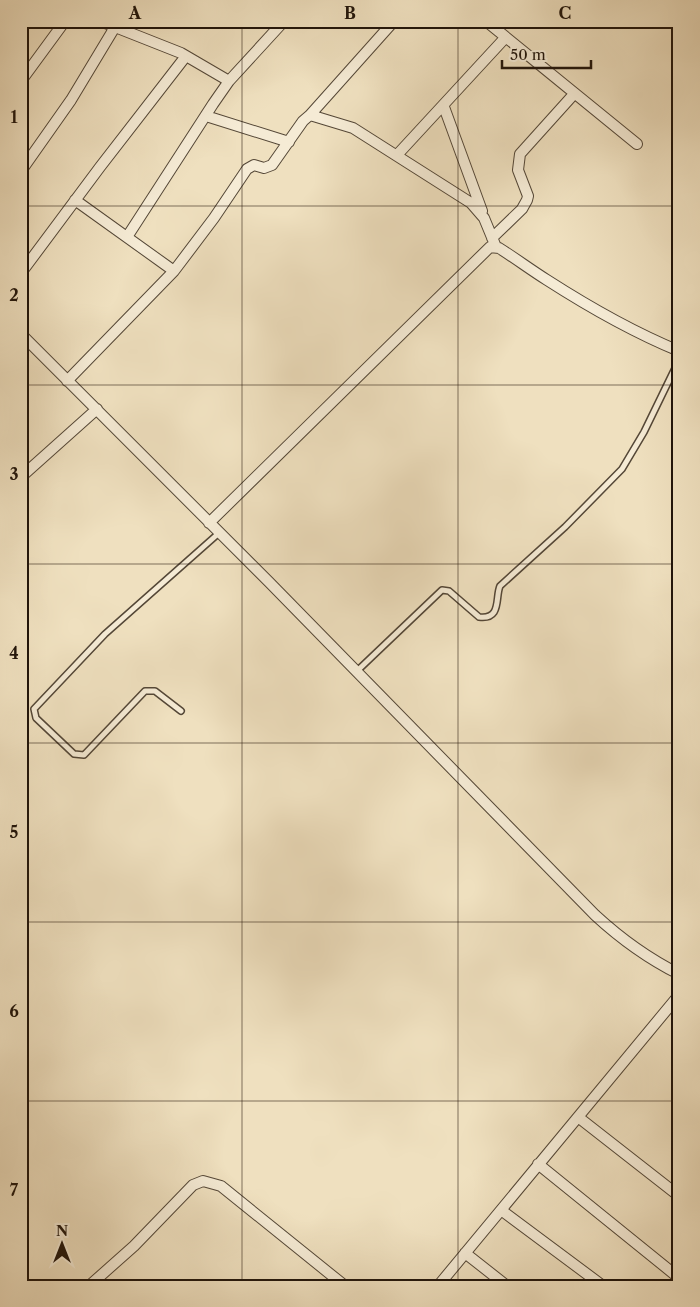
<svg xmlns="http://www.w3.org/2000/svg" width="700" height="1307" font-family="'Libre Caslon Text',serif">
  <rect width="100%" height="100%" fill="#efe0bf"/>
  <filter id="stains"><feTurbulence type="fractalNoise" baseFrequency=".004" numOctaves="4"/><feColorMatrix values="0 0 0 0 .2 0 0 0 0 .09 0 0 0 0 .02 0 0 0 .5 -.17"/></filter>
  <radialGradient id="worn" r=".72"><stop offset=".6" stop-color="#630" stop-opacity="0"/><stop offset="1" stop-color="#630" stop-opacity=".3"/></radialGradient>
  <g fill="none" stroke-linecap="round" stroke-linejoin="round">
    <g stroke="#544737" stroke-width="8">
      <path id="service" d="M357,671L442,590L449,591L479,617C502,620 495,597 500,586L565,527L622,469L644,432L679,360
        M181,711L155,691H145L84,755L74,754L36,718L34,709L105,634L219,533"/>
    </g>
    <g stroke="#544737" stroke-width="12">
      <path id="minor" d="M100,21L181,53L229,81
        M486,21L637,144
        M21,81L65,21
        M444,107L482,211
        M310,115L394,21
        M206,116L289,142
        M397,155L505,38
        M21,171L71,100L115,27
        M75,200L174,271
        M127,237L213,104L229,81L284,21
        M492,238L522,209L527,200L528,196L518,170L520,154L574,94
        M21,273L100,167L186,56
        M21,334L269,582L595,915C621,939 647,958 679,974
        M67,381L174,271L214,218L247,169L254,165L264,168L272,165L303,121L310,115L353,128L471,203L484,218L496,247
        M21,477L97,409
        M209,523L490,247L499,248C515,258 531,270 547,280C589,307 633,332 679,351
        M578,1117L679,1196
        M538,1164L679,1278
        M501,1210L603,1286
        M465,1253L507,1286
        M21,1284L23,1286
        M89,1286L134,1246L193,1185L203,1181L221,1186L345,1286
        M438,1286L679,995"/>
    </g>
    <use href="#service" stroke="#f5ebd5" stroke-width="5"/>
    <use href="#minor" stroke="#f5ebd5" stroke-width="10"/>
  </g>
  <path fill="none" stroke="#20140a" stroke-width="1" stroke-opacity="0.55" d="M242,21V1286M458,21V1286M21,206H679M21,385H679M21,564H679M21,743H679M21,922H679M21,1101H679"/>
  <rect width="700" height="1307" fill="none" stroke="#efe0bf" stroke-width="55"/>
  <g transform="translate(62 1244)" stroke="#f5ebd5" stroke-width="4" paint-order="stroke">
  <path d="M0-4L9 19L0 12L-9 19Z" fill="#20140a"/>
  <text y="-8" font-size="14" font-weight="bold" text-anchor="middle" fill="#20140a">N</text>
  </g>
  <path d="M502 60v8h89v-8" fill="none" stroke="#20140a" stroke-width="2.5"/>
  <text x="510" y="60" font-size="15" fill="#20140a" stroke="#f5ebd5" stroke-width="4" paint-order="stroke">50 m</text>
  <rect x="28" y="28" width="644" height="1252" fill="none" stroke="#20140a" stroke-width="2"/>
  <g font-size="16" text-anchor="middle" font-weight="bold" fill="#20140a">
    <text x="135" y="19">A</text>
    <text x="350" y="19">B</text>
    <text x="565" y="19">C</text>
    <text x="14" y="123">1</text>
    <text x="14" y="301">2</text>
    <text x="14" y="480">3</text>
    <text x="14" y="659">4</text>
    <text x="14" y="838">5</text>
    <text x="14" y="1017">6</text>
    <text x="14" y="1196">7</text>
  </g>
  <rect width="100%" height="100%" filter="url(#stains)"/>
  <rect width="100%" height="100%" fill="url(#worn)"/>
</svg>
